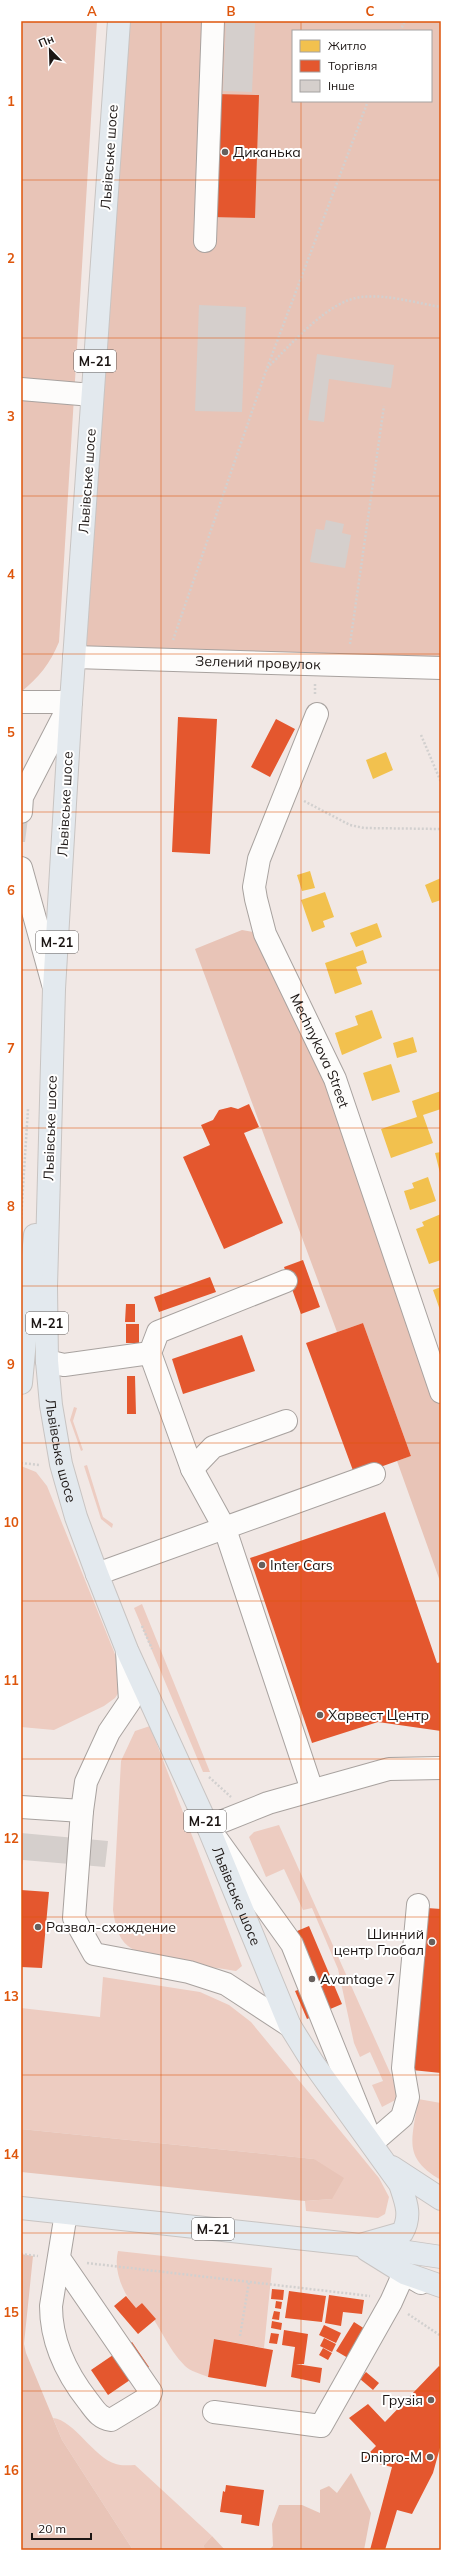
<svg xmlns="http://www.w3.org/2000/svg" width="462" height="2571" font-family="Mulish,sans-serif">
  <rect width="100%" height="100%" fill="#f1e8e5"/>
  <path fill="#edccc1" d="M74,1407L77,1408L73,1421L83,1450L81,1451L70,1420Z
    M87,1465L103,1517L113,1524L112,1528L101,1519L84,1466Z
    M21,1466L36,1472L47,1486L123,1674L121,1689L115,1698L104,1706L54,1730L21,1727Z
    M142,1604L210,1772H203L134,1608Z
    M150,1726L242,1966L236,1971C213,1967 144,1959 128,1946C117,1937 115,1923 113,1910L121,1761L135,1731Z
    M279,1825L401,2097L382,2107L372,2085L383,2081L370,2052L360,2057L354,2043L338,1969L312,1908L303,1910L284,1869L266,1877L249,1837L254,1832Z
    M103,1977L200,1992L229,2005L251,2022L379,2178L389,2197L385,2214L378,2218L306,2211L305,2201L332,2199L314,2159L21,2129V2008L100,2017Z
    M418,2099L441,2103V2180C401,2157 413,2139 418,2099Z
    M118,2251L272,2268L264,2348L215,2339L208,2377C201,2374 190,2371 185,2366C167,2348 159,2323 142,2303L136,2308C123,2294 113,2270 118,2251Z
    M53,2418C74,2420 94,2458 116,2464C121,2466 129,2465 135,2465L212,2536L203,2546L206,2550H133L62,2440Z"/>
  <path fill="#e8c4b7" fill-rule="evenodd" d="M21,21H97L59,642C50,664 39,677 21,692Z
    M130,21H441V668L85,658ZM293,31H431V101H293Z
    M242,930L265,934L327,1061L441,1392V1584L397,1461L411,1456L363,1323L337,1332L195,949Z
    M21,2129L314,2159L344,2178L332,2199L305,2201L21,2172Z
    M21,2254L33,2256L24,2344L26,2353L62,2440L133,2550L21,2549Z
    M351,2473L371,2513L364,2550H269L273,2546L272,2524L279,2505H302L320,2513V2490L329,2486L337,2493Z
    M212,2536L225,2550H206L203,2546Z"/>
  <path fill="#f2c14e" d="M386,752L393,770L373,779L366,760Z
    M310,871L315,888L302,891L297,875Z
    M441,878V900L432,903L425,885Z
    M325,892L334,917L323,921L325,927L312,932L301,900Z
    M377,923L382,937L356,947L350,933Z
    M363,950L367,963L356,967L362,984L335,994L325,963Z
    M372,1010L382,1038L342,1055L335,1033L358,1025L355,1016Z
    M413,1037L417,1052L397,1058L393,1043Z
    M391,1064L400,1092L372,1101L363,1073Z
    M441,1091V1109L423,1115L433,1143L391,1158L381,1129L417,1117L412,1101Z
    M441,1152V1173H440L435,1153Z
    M428,1177L436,1201L410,1210L404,1191L414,1188L412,1183Z
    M441,1214V1260L429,1264L416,1229L424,1226L422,1222Z
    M441,1287V1313L433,1290Z"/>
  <path fill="#e4572e" d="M215,94L259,95L255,218L211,217Z
    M178,717L217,719L210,854L172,852Z
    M276,719L295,729L270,777L251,767Z
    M249,1104L259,1127L244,1133L283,1223L224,1249L183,1157L210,1145L201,1125L213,1120L219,1110L231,1107L238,1109Z
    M303,1260L320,1307L301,1314L284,1267Z
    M210,1277L216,1292L159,1312L154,1297Z
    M126,1304H135V1322H125Z
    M363,1323L411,1456L355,1476L306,1343Z
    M126,1324H139V1343H126Z
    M242,1335L255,1371L183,1394L172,1359Z
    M127,1376H135L136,1414H127Z
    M385,1512L437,1663L441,1662V1731L378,1722L312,1743L250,1558Z
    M21,1890L49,1892L42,1968L21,1967Z
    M427,1908L441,1909V2073L412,2070Z
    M309,1926L342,2004L307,2019L295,1991L306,1987L290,1934Z
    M272,2289L284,2290L283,2300L271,2299Z
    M289,2291L326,2296L322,2322L285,2318Z
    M329,2295L364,2300L362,2314L343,2312L341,2326L325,2323Z
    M126,2296L136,2308L142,2303L156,2319L138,2334L114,2306Z
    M276,2301L282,2302L281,2309L275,2308Z
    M274,2311L280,2312L279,2320L272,2319Z
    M272,2321L282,2323L281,2330L271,2328Z
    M354,2322L365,2329L348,2358L336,2351Z
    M324,2325L341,2333L336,2343L319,2335Z
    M284,2330L308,2334L304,2364H296L322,2368L320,2383L291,2377L295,2347L282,2345Z
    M271,2333L279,2334L277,2344L269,2343Z
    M324,2338L336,2344L332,2352L320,2346Z
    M214,2339L273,2350L266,2387L208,2377Z
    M132,2342L149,2367L108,2395L91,2370Z
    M323,2348L332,2353L328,2360L319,2355Z
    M439,2366L441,2368V2444L433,2473L412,2514L397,2510L385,2550H370L392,2467L362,2460L376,2446L349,2418L368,2404L385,2422Z
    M366,2372L379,2383L373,2390L360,2379Z
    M226,2485L264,2490L259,2526L241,2523L242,2515L220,2512L223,2491L225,2492Z"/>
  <path fill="#d5cfcc" d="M226,22L255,23L252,92L223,91Z
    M199,305L246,307L242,412L195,411Z
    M317,354L394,365L391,388L329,379L324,422L308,420Z
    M326,520L344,524L342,533L351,535L345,568L310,562L316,529L324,530Z
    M21,809L29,810L25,842H21Z
    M21,1833L108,1841L105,1867L23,1860L21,1871Z"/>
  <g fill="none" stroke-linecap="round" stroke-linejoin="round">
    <g stroke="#a8a29f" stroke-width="24">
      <g id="minor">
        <path d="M205,241L213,21"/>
        <path d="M21,389L92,395"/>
        <path id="s1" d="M74,657L441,668"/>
        <path d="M21,702H71L22,797L21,812"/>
        <path id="s2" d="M317,714L259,859L254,887L256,899L265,934L335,1079L441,1392"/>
        <path d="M21,868L53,984"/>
        <path d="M286,1281L158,1332L150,1353L192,1469L225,1529L312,1790"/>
        <path d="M47,1361L64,1365L150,1353"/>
        <path d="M192,1469L213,1447L286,1421"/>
        <path d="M97,1574L374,1474"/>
        <path d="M127,1651L130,1701L109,1732L86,1782L82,1811L74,1918L94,1954L189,1972L226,1984L290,2026"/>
        <path d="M21,1807L82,1811"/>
        <path d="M418,1905L403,2068L408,2097L402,2117L372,2143L292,1944L208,1827L268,1803L389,1769L441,1768"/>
        <path d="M59,2258L151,2392L149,2397L111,2420C99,2418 95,2410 88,2401C66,2373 51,2342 51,2306L66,2213"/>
        <path d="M214,2412L321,2426L391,2302L404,2273L421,2283"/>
      </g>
    </g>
    <g stroke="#c8c4c2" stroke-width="24">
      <g id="highway">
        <path id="s3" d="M119,21L71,702L54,989L46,1287L47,1361L51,1405L61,1464L76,1517L97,1574L127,1650L208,1827L290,2026L313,2063L400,2184C406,2202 412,2216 402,2233L360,2245"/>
        <path d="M21,1383L35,1235"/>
        <path d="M392,2167L441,2199"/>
        <path d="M21,2208L360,2245L441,2257"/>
        <path d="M367,2250L404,2273L441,2286"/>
      </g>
    </g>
    <path stroke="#d2d0cf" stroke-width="2.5" stroke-dasharray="2 2" stroke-linecap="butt" d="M400,31L405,21
      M267,368C291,345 328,300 362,297C387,294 416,303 441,307
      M173,640L267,368L368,101
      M350,644L384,406
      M315,684V695
      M421,735L441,782
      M304,801L350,825L364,828L441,829
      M21,1219L28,1109
      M21,1463L40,1465
      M142,1626L152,1649
      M209,1777L231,1797
      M21,2254L38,2256
      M87,2263L370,2296
      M408,2314L441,2336
      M240,2336L249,2282"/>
    <use href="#minor" stroke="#fdfcfb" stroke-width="22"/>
    <use href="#highway" stroke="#e3e9ee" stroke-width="22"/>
  </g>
  <path fill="none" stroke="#de560c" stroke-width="1" stroke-opacity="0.55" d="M161,21V2550M301,21V31M301,101V2550M21,180H441M21,338H441M21,496H441M21,654H441M21,812H441M21,970H441M21,1128H441M21,1286H441M21,1443H441M21,1601H441M21,1759H441M21,1917H441M21,2075H441M21,2233H441M21,2391H441"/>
  <g fill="#67605d" stroke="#fff" stroke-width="1.5">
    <circle cx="225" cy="152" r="4"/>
    <circle cx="262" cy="1565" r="4"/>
    <circle cx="320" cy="1715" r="4"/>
    <circle cx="38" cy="1927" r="4"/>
    <circle cx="432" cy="1942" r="4"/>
    <circle cx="312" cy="1979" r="4"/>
    <circle cx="431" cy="2400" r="4"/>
    <circle cx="430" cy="2457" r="4"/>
  </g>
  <g text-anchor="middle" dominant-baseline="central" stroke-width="4" stroke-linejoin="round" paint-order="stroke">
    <g fill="#fff" stroke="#605c5a" stroke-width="1">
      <rect x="74" y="350" width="42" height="22" rx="3"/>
      <rect x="36" y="931" width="42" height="22" rx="3"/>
      <rect x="26" y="1312" width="42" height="22" rx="3"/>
      <rect x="184" y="1810" width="42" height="22" rx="3"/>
      <rect x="192" y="2218" width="42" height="22" rx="3"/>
    </g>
    <g font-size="13" font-weight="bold" fill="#1c1614">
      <text x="95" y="361">М-21</text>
      <text x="57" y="942">М-21</text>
      <text x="47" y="1323">М-21</text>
      <text x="205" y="1821">М-21</text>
      <text x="213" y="2229">М-21</text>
    </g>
    <g font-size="14" fill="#1c1614" stroke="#fff" text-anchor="start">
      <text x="233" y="152">Диканька</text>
      <text x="270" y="1565">Inter Cars</text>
      <text x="328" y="1715">Харвест Центр</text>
      <text x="46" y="1927">Развал-схождение</text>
      <text x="424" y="1934" text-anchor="end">Шинний<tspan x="424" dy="16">центр Глобал</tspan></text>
      <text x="320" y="1979">Avantage 7</text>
      <text x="423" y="2400" text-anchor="end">Грузія</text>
      <text x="422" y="2457" text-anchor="end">Dnipro-M</text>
    </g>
    <g font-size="14" fill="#1c1614" stroke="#fff">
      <text transform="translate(109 157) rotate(-86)">Львівське шосе</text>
      <text transform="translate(87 481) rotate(-86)">Львівське шосе</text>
      <text stroke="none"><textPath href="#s1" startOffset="184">Зелений провулок</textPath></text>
      <text transform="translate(65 804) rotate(-87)">Львівське шосе</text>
      <text stroke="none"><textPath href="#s2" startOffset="362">Mechnykova Street</textPath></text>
      <text transform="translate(50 1128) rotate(-88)">Львівське шосе</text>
      <text stroke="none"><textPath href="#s3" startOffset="1433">Львівське шосе</textPath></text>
      <text stroke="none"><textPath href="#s3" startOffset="1913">Львівське шосе</textPath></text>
    </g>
  </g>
  <rect width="462" height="2571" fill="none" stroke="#ffffff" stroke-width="44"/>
  <rect x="292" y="30" width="140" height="72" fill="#ffffff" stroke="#a4a2a1"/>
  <rect x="300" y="40" width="20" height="12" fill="#f2c14e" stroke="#a4a2a1"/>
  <text x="328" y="50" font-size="12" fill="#1c1614">Житло</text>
  <rect x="300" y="60" width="20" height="12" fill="#e4572e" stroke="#a4a2a1"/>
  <text x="328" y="70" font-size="12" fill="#1c1614">Торгівля</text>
  <rect x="300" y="80" width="20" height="12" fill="#d5cfcc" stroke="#a4a2a1"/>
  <text x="328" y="90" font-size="12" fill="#1c1614">Інше</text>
  <g transform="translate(50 50) rotate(337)" stroke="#ffffff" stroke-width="3" paint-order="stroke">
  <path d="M0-3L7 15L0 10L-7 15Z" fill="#1c1614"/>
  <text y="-6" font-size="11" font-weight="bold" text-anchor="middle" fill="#1c1614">Пн</text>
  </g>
  <path d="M32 2533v6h59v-6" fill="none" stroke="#1c1614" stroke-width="2"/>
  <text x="38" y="2533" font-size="12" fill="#1c1614" stroke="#ffffff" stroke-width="3" paint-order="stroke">20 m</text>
  <rect x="22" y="22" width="418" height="2527" fill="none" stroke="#de560c" stroke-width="1.5"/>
  <g font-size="13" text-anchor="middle" font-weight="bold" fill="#de560c">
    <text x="92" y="16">A</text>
    <text x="231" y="16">B</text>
    <text x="370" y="16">C</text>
    <text x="11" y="106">1</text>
    <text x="11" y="263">2</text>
    <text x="11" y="421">3</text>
    <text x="11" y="579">4</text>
    <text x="11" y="737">5</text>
    <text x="11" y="895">6</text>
    <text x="11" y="1053">7</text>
    <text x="11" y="1211">8</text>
    <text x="11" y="1369">9</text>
    <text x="11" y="1527">10</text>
    <text x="11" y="1685">11</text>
    <text x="11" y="1843">12</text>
    <text x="11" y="2001">13</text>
    <text x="11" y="2159">14</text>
    <text x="11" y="2317">15</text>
    <text x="11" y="2475">16</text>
  </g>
</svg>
